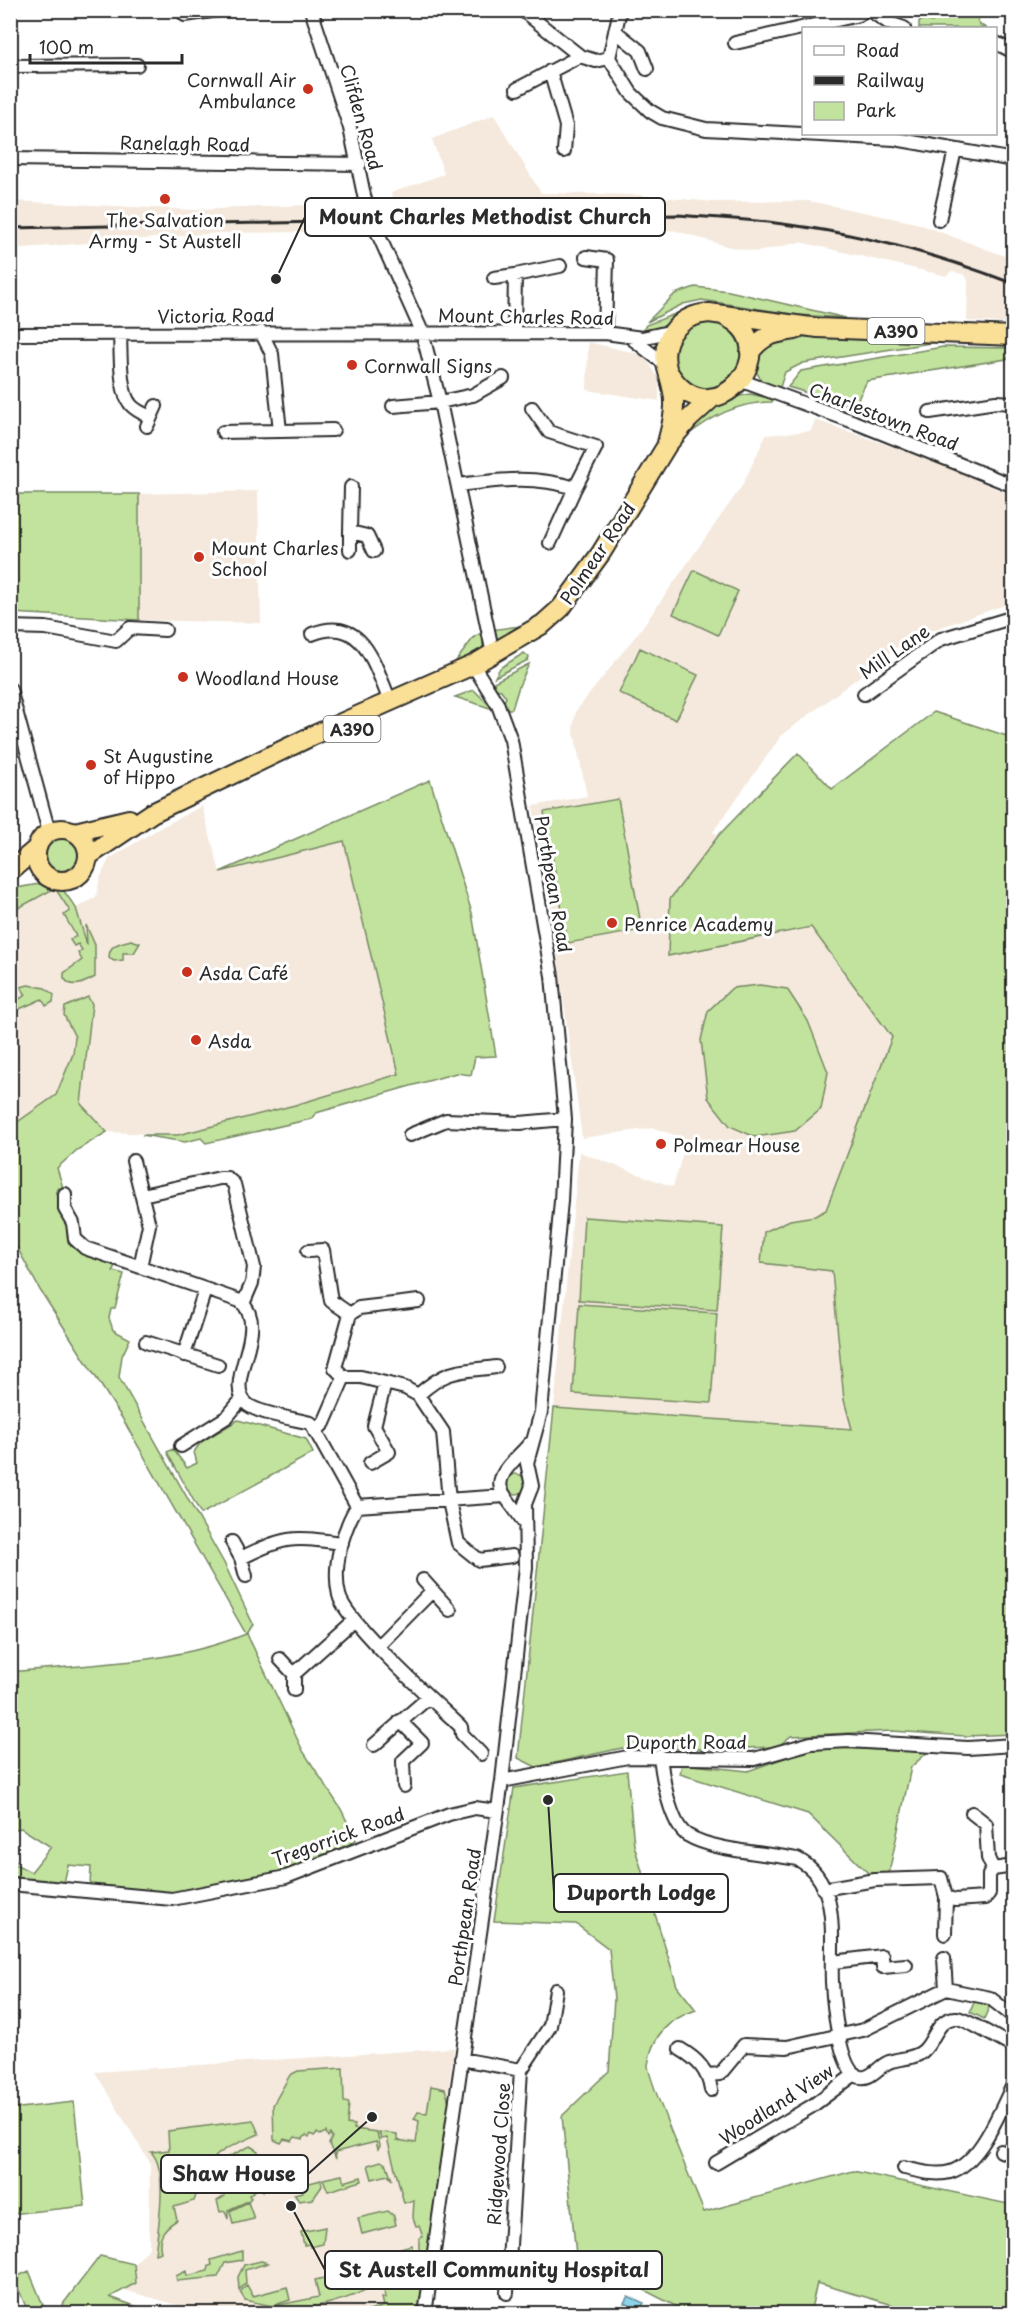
<svg xmlns="http://www.w3.org/2000/svg" width="1024" height="2324" font-family="'Playpen Sans',sans-serif">
  <rect width="100%" height="100%" fill="#fff"/>
  <filter id="ink" filterUnits="userSpaceOnUse"><feTurbulence type="fractalNoise" baseFrequency=".0167" numOctaves="2"/><feDisplacementMap in="SourceGraphic" scale="12" xChannelSelector="R" yChannelSelector="G"/><feConvolveMatrix kernelMatrix="1 2 1 2 8 2 1 2 1" color-interpolation-filters="sRGB"/></filter>
  <g filter="url(#ink)">
    <path fill="#f4e9dc" d="M494,115L541,193L640,195L713,202L809,201L916,223L1013,259V324L967,321L968,280L965,275L951,271L947,276L800,242L757,252L726,246L677,231L643,228L221,233L11,249L10,201L195,210L394,201L391,193L444,174L432,139Z
      M588,342L639,354L649,363L659,379V401L587,390Z
      M815,420L931,460L1013,496V602L910,638L781,736L713,832L719,835L670,899L668,956L811,927L892,1037L826,1210L844,1400L852,1429L554,1408L579,1152L673,1187L687,1139L653,1128L582,1138L557,951L566,950L553,918L533,806L587,796L573,728L576,711L641,629L742,486L766,435L811,431Z
      M258,491L261,623L139,620V494Z
      M202,806L220,872L344,841L399,1074L295,1105L178,1135L107,1132L66,1088L11,1126V912L55,888L71,911L96,897L100,878L109,859L158,829Z
      M454,2048L418,2313H206L113,2287L149,2248L150,2163L95,2072Z"/>
    <path fill="#c2e39d" stroke="#768764" stroke-width="1.5" d="M874,11H902L904,14L900,22Z
      M941,11H977L981,15L977,18L980,25L987,28H919V22L924,19L932,22Z
      M695,287L729,291L846,318L798,315L702,300L683,304L647,322L675,294Z
      M708,305C690,312 659,332 643,330L646,325L693,307Z
      M673 356a34 34 0 1 1 68 0a34 34 0 1 1-68 0Z
      M785,336L943,341L803,363L785,372L779,390L763,383L754,368L758,353Z
      M943,347L1013,348V358L867,381L854,407L788,387L801,371Z
      M750,394L773,399L772,402C737,402 711,417 684,438C695,413 724,398 750,394Z
      M10,494H139V620L11,613Z
      M694,570L738,591L718,635L673,614Z
      M529,625L498,644L490,630Z
      M483,632V651L450,669L474,637Z
      M640,648L698,675L676,720L619,693Z
      M524,653L529,657L528,660L495,677L500,668Z
      M529,664L519,686L512,709H506L503,704L506,697L501,690L495,689L494,682Z
      M474,690L493,709L455,697Z
      M934,712L1013,738V1734L966,1736L892,1731L791,1736L777,1747L697,1749L622,1748L536,1767L518,1758L554,1408L852,1429L844,1400L832,1271L761,1263L764,1232L790,1220L815,1216L826,1210L892,1037L811,927L668,956L670,899L719,835L798,753L832,789Z
      M430,780L472,913L496,1056L475,1057L471,1075L456,1073L316,1113L311,1119L206,1143L201,1138L185,1142L142,1135H178L295,1105L399,1074L344,841L220,872Z
      M618,799L642,930L568,943L544,812Z
      M44 856a18 18 0 1 1 36 0a18 18 0 1 1-36 0Z
      M39,884L61,887L76,908L87,945L86,925L95,945V977C84,983 72,990 64,978V973L82,960L78,953L82,950L78,944L74,946L70,940L76,936L64,915L70,911L55,888L11,912V889Z
      M131,940L140,943L134,953H123V960L114,961L109,958C109,944 118,944 131,940Z
      M28,985L45,988L54,995L53,1002L46,1006L42,999L15,1011L11,1004L26,995L21,987Z
      M760,985L787,989L808,1021L828,1072L821,1109L795,1131L755,1137L730,1126L708,1098L701,1040L708,1011L732,988Z
      M88,997L92,1004L81,1104L107,1132L77,1150L57,1168L64,1191L59,1188L56,1191L85,1256L115,1264L113,1271L124,1274L115,1308L111,1309L109,1318L113,1330L130,1339L122,1356L119,1377L224,1563L253,1624L247,1634L303,1751L341,1809L356,1840C312,1869 226,1890 172,1892C145,1893 117,1888 90,1886L91,1867L68,1865L64,1883L11,1878V1861H16L15,1864L31,1872L51,1847L21,1828L11,1830V1672C89,1664 173,1664 246,1634L122,1418L40,1290L11,1236L10,1122L13,1125L56,1095L73,1054L75,1037L64,1015L65,1007Z
      M584,1217L723,1227L717,1310L579,1300Z
      M579,1304L717,1313L711,1403L573,1394Z
      M238,1420L306,1439L313,1453L201,1514L167,1452L173,1449L187,1468L197,1463L194,1452L201,1442Z
      M506 1484a10 10 0 1 1 20 0a10 10 0 1 1-20 0Z
      M815,1747L928,1752L911,1767L889,1873H868L808,1814L680,1774L682,1764L748,1771Z
      M627,1771L634,1845L677,1986L696,2010C669,2019 652,2035 648,2065C647,2077 696,2192 704,2212L853,2171L1013,2205V2313H921L817,2283L810,2313H689L576,2255L562,2116L609,2071L614,1999L609,1949L576,1924L494,1921L514,1788Z
      M976,1998L990,2005L984,2019L970,2012Z
      M343,2068L344,2102L349,2103L347,2124L354,2125V2129L377,2132L380,2146L378,2149L376,2142L335,2152L336,2159L329,2144L332,2137L330,2134L328,2137L326,2132L320,2135L317,2133L314,2136L311,2134L309,2137L306,2135L303,2139L295,2137L292,2141L284,2139L281,2143L274,2140L273,2105L290,2075L298,2071Z
      M431,2086L445,2089L449,2102L428,2251L425,2253L419,2249V2238L423,2237L419,2226H416L413,2218L414,2200L404,2203L387,2138L381,2139L379,2132L397,2134V2140L416,2143L419,2121L414,2119L418,2112L427,2113Z
      M74,2102L85,2206L11,2214V2109Z
      M253,2120L259,2134C213,2154 211,2152 194,2201L174,2207L177,2220C164,2228 157,2236 161,2252L155,2254C158,2228 169,2170 151,2152L169,2150L168,2131Z
      M250,2146L258,2151L264,2188L263,2191L260,2187L249,2195L251,2198L248,2201L228,2210V2219L225,2211L220,2212L217,2201L225,2196L222,2185L206,2189L222,2160Z
      M381,2161L387,2165L392,2180L388,2175L372,2179L368,2165Z
      M342,2175L344,2182L361,2177L362,2181L328,2191L323,2179Z
      M321,2180L322,2186L313,2199L299,2201L294,2194L303,2192L302,2185Z
      M248,2202L254,2219L233,2224L230,2211Z
      M388,2211L394,2216L396,2225L362,2234L358,2218Z
      M325,2227L323,2244L310,2247L309,2244L304,2245L301,2232Z
      M412,2245V2258L406,2266C369,2293 320,2314 274,2306L319,2297L315,2280L354,2271L356,2281L366,2279L365,2268L403,2259L400,2248Z
      M242,2251V2260L225,2263L218,2277L177,2281L176,2276L186,2271L187,2276L208,2271L209,2266L212,2265L211,2260Z
      M100,2256L134,2264L136,2283L110,2297L154,2313H56Z
      M261,2261L268,2263L245,2270L246,2283L239,2290L238,2277L244,2265Z
      M421,2264L426,2268L419,2313L361,2314L384,2306L382,2298H385L384,2291L407,2278L405,2275Z
      M29,2271L43,2305L28,2312L14,2278Z
      M247,2285L253,2296L287,2287L290,2300L272,2306L245,2300L240,2292Z"/>
    <path fill="#8bd4ec" stroke="#65909f" stroke-width="1.5" d="M628,2296L644,2303L640,2310L624,2303Z"/>
    <g fill="none" stroke-linecap="round" stroke-linejoin="round">
      <g stroke="#2b2b2b" stroke-width="16">
        <path id="minor" d="M311,10L350,128L365,200
          M522,10L580,56L596,61L609,58
          M620,10L609,58L631,93L650,111L662,118L706,129L895,139L1014,160
          M869,10L889,23L904,28
          M185,15L219,10
          M615,31L640,51L647,69
          M735,43L859,15L865,10
          M996,43L1014,52
          M10,66L137,65
          M550,71L566,126L564,151
          M517,89L580,56
          M10,159L360,164
          M939,220L955,150
          M379,236L422,332L440,402L493,654
          M586,257L607,260L605,333
          M494,278L515,275
          M261,332L272,354L280,431L333,430
          M514,333L515,275L560,266
          M10,334L605,333L642,338L673,331
          M120,334C121,352 119,392 131,405C136,411 144,414 151,417
          M630,337L666,365
          M742,381L854,422L1014,486
          M393,406L440,402L473,395L503,378
          M930,412L996,402L1014,403
          M147,426L156,406
          M223,432L280,431
          M458,485C500,480 534,475 575,488L596,447L549,432L532,408
          M350,532L351,487
          M550,543L575,488
          M350,550V532L367,536L374,551
          M10,627L46,628L116,641L130,628L165,630
          M312,634C363,614 374,664 390,701
          M10,689L49,832
          M864,694L941,639L1014,617
          M410,1135L446,1120L520,1123L565,1119
          M133,1161L149,1225L140,1267
          M65,1194V1209L73,1223L75,1239L85,1248L240,1301C273,1329 220,1383 248,1405C261,1414 295,1419 311,1423L357,1506L505,1496
          M142,1195L220,1178H227L234,1184L254,1267L252,1283L243,1304
          M308,1251L323,1250L331,1301L350,1314L335,1368L344,1377
          M350,1314L359,1308L419,1301
          M146,1342L218,1365
          M184,1355L205,1290
          M418,1395C448,1368 458,1372 496,1367
          M315,1432L324,1423L344,1377H361L405,1388L418,1395L443,1432L449,1501L458,1543L479,1560L512,1556
          M181,1446L227,1417L242,1399
          M370,1463L389,1452L374,1426L385,1383
          M357,1506C343,1530 332,1566 339,1595C345,1622 436,1703 461,1727L462,1734L481,1754
          M524,1523C518,1512 508,1502 502,1491C493,1475 520,1456 529,1444
          M232,1542L241,1558
          M246,1576L241,1558C287,1535 292,1537 342,1543
          M423,1580L450,1610
          M378,1646L432,1591
          M280,1659L294,1674V1690
          M294,1674L354,1620
          M400,1721L422,1743L403,1761L404,1786
          M374,1745L429,1697
          M660,1756C662,1775 670,1824 687,1835C713,1851 766,1853 797,1859C842,1881 830,1941 832,1982C833,2001 839,2067 857,2076C870,2082 878,2066 889,2062C899,2058 915,2059 923,2051C935,2041 937,2017 957,2018C967,2019 1001,2041 1014,2047
          M502,1781L628,1757L754,1759L811,1743L849,1741L968,1748L1014,1745
          M972,1813L986,1824L988,1858L993,1869
          M10,1884L172,1899L286,1877L449,1814L475,1808L497,1811
          M823,1889L875,1880L941,1878L946,1897L955,1900L985,1898L989,1893V1875L993,1869L1014,1866
          M945,1934L946,1897
          M944,1958L946,1989
          M833,1962L882,1956L883,1967L906,1965
          M680,2049C697,2059 708,2070 711,2090
          M461,2059L521,2070
          M708,2075L720,2074L744,2045L787,2047L863,2030L946,1989L990,1998L1014,2017
          M1001,2151L1014,2156
          M716,2163L812,2106L855,2074
          M904,2168C919,2171 936,2176 950,2172C981,2163 1000,2110 1014,2083
          M507,2293L521,2070L550,2026L556,1990
          M425,2314L502,1781L526,1567L525,1504L532,1486L527,1463L541,1412L561,1201L565,1119L552,976L511,740L498,705L473,665"/>
      </g>
      <g stroke="#2b2b2b" stroke-width="22">
        <path id="highway" d="M750,352C763,335 774,333 795,330
          M669,373C713,444 792,345 724,316
          M667,443C670,431 674,418 674,406C675,391 669,378 666,364C661,335 682,315 709,313L818,328L1014,336
          M36 855a26 26 0 1 1 52 0a26 26 0 1 1-52 0Z
          M75,832L129,819
          M88,856L152,813L314,735L473,665L543,624L561,608L601,553L667,445L689,419L712,398
          M10,871L37,848"/>
      </g>
      <use href="#minor" stroke="#fff" stroke-width="12"/>
      <use href="#highway" stroke="#fadf96" stroke-width="18"/>
      <path stroke="#2b2b2b" stroke-width="3" d="M10,228L678,215C713,218 749,219 783,224C862,234 940,255 1014,284"/>
      <g stroke="#2b2b2b" stroke-width="16" stroke-linecap="butt">
        <path id="minor-bridge" d="M365,200L379,236"/>
      </g>
      <use href="#minor-bridge" stroke="#fff" stroke-width="12"/>
    </g>
  </g>
  <g fill="#c8321e" stroke="#fff" stroke-width="2">
    <circle cx="308" cy="89" r="6"/>
    <circle cx="165" cy="199" r="6"/>
    <circle cx="352" cy="365" r="6"/>
    <circle cx="199" cy="557" r="6"/>
    <circle cx="183" cy="677" r="6"/>
    <circle cx="91" cy="765" r="6"/>
    <circle cx="612" cy="923" r="6"/>
    <circle cx="187" cy="972" r="6"/>
    <circle cx="196" cy="1040" r="6"/>
    <circle cx="661" cy="1144" r="6"/>
  </g>
  <g text-anchor="middle" dominant-baseline="central" stroke-width="6" stroke-linejoin="round" paint-order="stroke">
    <g fill="#fff" stroke="#6b6b6b" stroke-width="1.5">
      <rect x="867.5" y="318" width="57" height="26" rx="4.5"/>
      <rect x="323.5" y="716" width="57" height="26" rx="4.5"/>
    </g>
    <g font-size="16" font-weight="bold" fill="#2b2b2b">
      <text x="896" y="331">A390</text>
      <text x="352" y="729">A390</text>
    </g>
    <g font-size="18" fill="#2b2b2b" stroke="#fff" text-anchor="start">
      <text x="296" y="79" text-anchor="end">Cornwall Air<tspan x="296" dy="21">Ambulance</tspan></text>
      <text x="165" y="219" text-anchor="middle">The Salvation<tspan x="165" dy="21">Army - St Austell</tspan></text>
      <text x="364" y="365">Cornwall Signs</text>
      <text x="211" y="547">Mount Charles<tspan x="211" dy="21">School</tspan></text>
      <text x="195" y="677">Woodland House</text>
      <text x="103" y="755">St Augustine<tspan x="103" dy="21">of Hippo</tspan></text>
      <text x="624" y="923">Penrice Academy</text>
      <text x="199" y="972">Asda Café</text>
      <text x="208" y="1040">Asda</text>
      <text x="673" y="1144">Polmear House</text>
    </g>
    <g font-size="18" fill="#2b2b2b" stroke="#fff">
      <text transform="translate(362 117) rotate(74)">Clifden Road</text>
      <text transform="translate(185 143) rotate(1)">Ranelagh Road</text>
      <text transform="translate(216 315) rotate(-1)">Victoria Road</text>
      <text transform="translate(526 316) rotate(1)">Mount Charles Road</text>
      <text transform="translate(884 416) rotate(21)">Charlestown Road</text>
      <text transform="translate(597 553) rotate(-56)">Polmear Road</text>
      <text transform="translate(894 651) rotate(-35)">Mill Lane</text>
      <text transform="translate(554 884) rotate(80)">Porthpean Road</text>
      <text x="686" y="1741">Duporth Road</text>
      <text transform="translate(338 1836) rotate(-20)">Tregorrick Road</text>
      <text transform="translate(464 1917) rotate(-82)">Porthpean Road</text>
      <text transform="translate(776 2104) rotate(-33)">Woodland View</text>
      <text transform="translate(498 2154) rotate(-86)">Ridgewood Close</text>
    </g>
  </g>
  <path fill="none" stroke="#2b2b2b" stroke-width="2" d="M276 279L305 217M548 1800L554 1893M372 2117L308 2174M291 2206L325 2270"/>
  <g fill="#2b2b2b" stroke="#fff" stroke-width="2">
    <circle cx="276" cy="279" r="6"/>
    <circle cx="548" cy="1800" r="6"/>
    <circle cx="372" cy="2117" r="6"/>
    <circle cx="291" cy="2206" r="6"/>
  </g>
  <g fill="#fff" stroke="#2b2b2b" stroke-width="2">
    <rect x="305" y="198" width="360" height="38" rx="6"/>
    <rect x="554" y="1874" width="174" height="38" rx="6"/>
    <rect x="161" y="2155" width="147" height="38" rx="6"/>
    <rect x="325" y="2251" width="337" height="38" rx="6"/>
  </g>
  <g font-size="20" text-anchor="middle" font-weight="bold" fill="#2b2b2b">
    <text x="485" y="224">Mount Charles Methodist Church</text>
    <text x="641" y="1900">Duporth Lodge</text>
    <text x="234" y="2181">Shaw House</text>
    <text x="494" y="2277">St Austell Community Hospital</text>
  </g>
  <rect width="1024" height="2324" fill="none" stroke="#fff" stroke-width="36"/>
  <rect x="18" y="18" width="988" height="2288" fill="none" stroke="#2b2b2b" stroke-width="2" filter="url(#ink)"/>
  <rect x="802" y="27" width="195" height="108" fill="#ffffff" stroke="#aaaaaa" stroke-width="1.5"/>
  <rect x="814" y="46" width="30" height="9" fill="#ffffff" stroke="#aaaaaa" stroke-width="1.5"/>
  <text x="856" y="57" font-size="18" fill="#2b2b2b">Road</text>
  <rect x="814" y="76" width="30" height="9" fill="#2b2b2b" stroke="#aaaaaa" stroke-width="1.5"/>
  <text x="856" y="87" font-size="18" fill="#2b2b2b">Railway</text>
  <rect x="814" y="102" width="30" height="18" fill="#c2e39d" stroke="#aaaaaa" stroke-width="1.5"/>
  <text x="856" y="117" font-size="18" fill="#2b2b2b">Park</text>
  <path d="M30 54v9h152v-9" fill="none" stroke="#2b2b2b" stroke-width="3"/>
  <text x="39" y="54" font-size="18" fill="#2b2b2b" stroke="#ffffff" stroke-width="4.5" paint-order="stroke">100 m</text>
</svg>
